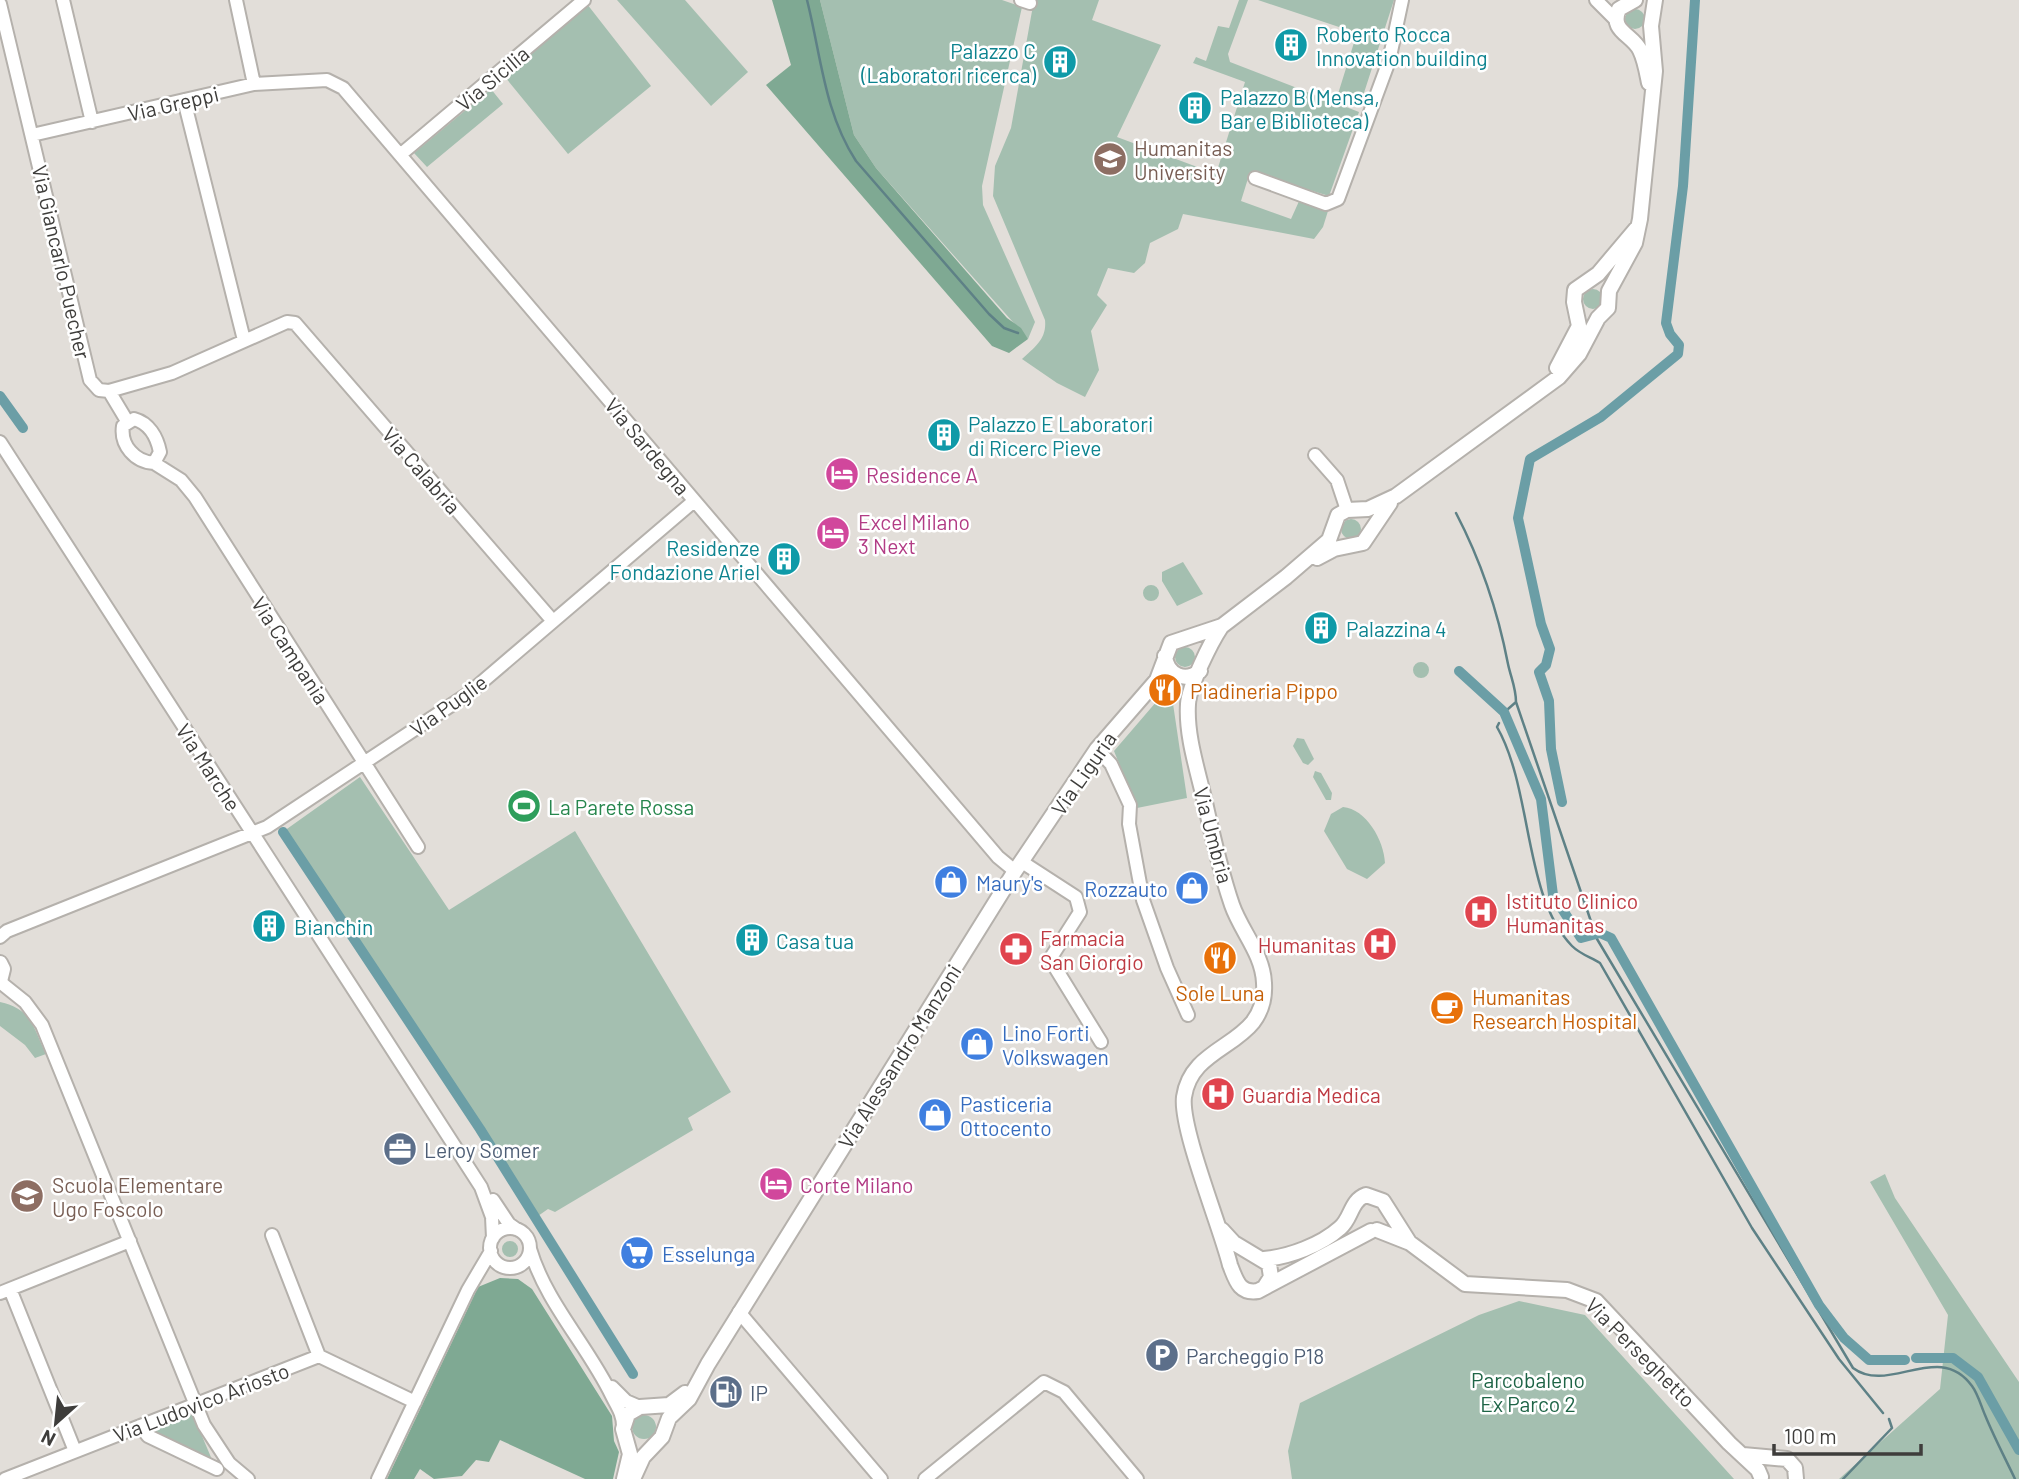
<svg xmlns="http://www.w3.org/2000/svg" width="2019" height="1479" font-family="Barlow,sans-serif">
  <rect width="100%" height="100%" fill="#e2ded9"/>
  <path fill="#a4bfb0" d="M617,0H685L748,72L711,106Z
    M820,0H1002L1022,7L982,186L983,205L1035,322L1028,339L876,168L854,135Z
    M1034,0H1099L1092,20L1161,45L1117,137L1216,174L1245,82L1193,63L1196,57L1206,61L1218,26L1229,28L1239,0H1248L1228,54L1230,62L1359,112L1329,196L1250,172L1241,201L1291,219L1300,199L1328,211L1323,227L1314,239L1183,214L1178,229L1150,243L1145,263L1134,273L1108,268L1097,295L1107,305L1091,331L1099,370L1085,397L1057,383L1022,359C1035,347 1047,339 1045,320L993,196L995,166L1011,128Z
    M1258,0H1394L1362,99L1338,94L1357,33Z
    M587,4L651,86L568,154L505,77Z
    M1625 19a10 10 0 1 1 20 0a10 10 0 1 1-20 0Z
    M491,89L503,104L427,167L414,153Z
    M1583 299a10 10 0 1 1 20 0a10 10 0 1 1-20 0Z
    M1341 529a10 10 0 1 1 20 0a10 10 0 1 1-20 0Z
    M1183,562L1203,594L1177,606L1162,581V572Z
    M1143 593a8 8 0 1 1 16 0a8 8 0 1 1-16 0Z
    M1175 657a10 10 0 1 1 20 0a10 10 0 1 1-20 0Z
    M1413 670a8 8 0 1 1 16 0a8 8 0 1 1-16 0Z
    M1163,694L1172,697L1187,798L1137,808L1114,751Z
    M1297,738L1304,739L1314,759L1308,765L1303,763L1293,746Z
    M1315,771L1321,773L1332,793L1331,800H1326L1313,777Z
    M360,777L449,910L575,831L731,1092L688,1118L693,1130L555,1212L548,1209L538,1216L284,831Z
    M1343,807C1366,809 1384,840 1385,863L1367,879L1347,869L1324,831L1331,814Z
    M0,1002C32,1009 33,1027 46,1054L35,1058L25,1045L0,1026Z
    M1885,1174L1895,1198L2019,1382V1479H1839L1940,1389L1948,1315L1870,1182Z
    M502 1249a8 8 0 1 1 16 0a8 8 0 1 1-16 0Z
    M1519,1301L1585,1315L1734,1479H1292L1288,1451L1300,1403L1479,1315Z
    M191,1410L213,1462L152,1432L150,1426Z
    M632 1427a12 12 0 1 1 24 0a12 12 0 1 1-24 0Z"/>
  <path fill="#7fa993" d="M772,0H820L854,135L876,168L1007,318L1021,328L1028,339L1009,353L992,346L766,85L791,65Z
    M500,1278L518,1279L532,1289L612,1416L614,1441L619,1452L613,1479H585L500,1440L489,1462L476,1460L462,1476L434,1479L420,1469L414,1479H387L478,1287Z"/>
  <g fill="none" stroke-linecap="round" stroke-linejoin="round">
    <path stroke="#5e8186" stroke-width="2.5" d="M807,0C821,55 824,112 856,161L989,314L1004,328L1018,333
      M1456,513C1481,561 1498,612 1508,664C1511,678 1516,688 1516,702L1597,939L1853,1368C1889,1395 1939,1340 1972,1386C1978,1394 1981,1406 1985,1415C1994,1437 2005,1458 2015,1479
      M1508,709L1516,702
      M1499,723L1497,727C1533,790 1523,896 1572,946C1580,954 1590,957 1600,963L1752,1228L1839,1359L1883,1413
      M1843,1479L1892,1428L1889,1419"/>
    <path stroke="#6b9ea6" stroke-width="10" d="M0,396L23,428
      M1459,671L1504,712L1541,799L1553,895L1581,938L1600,933L1611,938L1819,1305L1844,1338L1869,1360H1905
      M1562,802L1551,749L1549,701L1539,672L1546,665L1550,649L1541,624L1518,518L1530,459L1601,417L1678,354L1679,345L1670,334L1666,323L1683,186L1695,0
      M283,832L480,1129L633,1374
      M1916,1358H1953L1978,1377L2019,1450"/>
    <g stroke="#b5b1ac" stroke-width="16">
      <path id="minor" d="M63,0L92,122
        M236,0L254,84
        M1021,0L1030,3
        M1596,0L1616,20
        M0,4L90,380L99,390L109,391L172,373L287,322L295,323L552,620
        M184,100L244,340
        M32,135L254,84L327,80L343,88L998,857L1015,871
        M400,155L584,0
        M1255,178L1326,204L1338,199L1389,61L1402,0
        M109,391L127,421
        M134,419C149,423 157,437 160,452L154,463C135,462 120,445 123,426Z
        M0,442L481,1187L492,1217L493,1238
        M1315,455L1337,480L1347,510
        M154,463L181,480L195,497L418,847
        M1097,749L1111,764L1130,805L1129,824L1143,900L1167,968L1188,1015
        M1022,862L1076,897L1080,912L1050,959L1101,1042
        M0,937L7,931L267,827L468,694L694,501
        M0,982L25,1002L42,1025L204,1425L229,1463L248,1479
        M493,1200L509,1224L516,1229
        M490 1248a20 20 0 1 1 40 0a20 20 0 1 1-40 0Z
        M272,1235L319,1356L415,1402
        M530,1249C546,1303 588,1346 612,1396C617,1406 623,1414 623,1426
        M10,1289L75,1451
        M0,1293L130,1241
        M739,1312L881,1479
        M612,1387L626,1401L640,1407
        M140,1426L148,1436L217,1469
        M5,1479L319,1356
        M378,1479L468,1290L491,1251
        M925,1479L1044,1382L1064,1392L1137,1479"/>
    </g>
    <g stroke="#b5b1ac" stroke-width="18">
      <path id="tertiary" d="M1635,0L1619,9C1609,31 1632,34 1640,50C1645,60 1647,73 1649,83
        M1557,368L1579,326L1574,302L1575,290L1598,274L1636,229
        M1317,558L1334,549L1363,543L1390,503
        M1221,627C1211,642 1189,686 1188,704C1186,735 1197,768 1204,798C1212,834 1220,870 1232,905C1241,931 1263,954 1264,983C1268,1048 1192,1040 1184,1097C1180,1128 1221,1228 1230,1265C1236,1280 1239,1294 1258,1291L1371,1231
        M1165,656C1167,675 1185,683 1200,671
        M0,963L3,969L0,981
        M1222,1230L1234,1243L1269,1264L1271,1277L1264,1288
        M1377,1230L1410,1243L1465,1284L1567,1290L1596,1301L1729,1443L1758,1470L1761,1477
        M1264,1259C1289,1257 1321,1245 1340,1228C1352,1218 1350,1201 1366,1195L1383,1201L1409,1242
        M1743,1455L1787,1459L1795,1468L1796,1479
        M624,1479L630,1454L623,1429L628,1414L640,1407L669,1405L685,1393
        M633,1479L643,1457L662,1437L669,1418L689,1399L708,1364L1015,871L1097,749L1157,680L1171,643L1222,626L1286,577L1329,540L1338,515L1347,510L1368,509L1396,496L1559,377L1579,354L1598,318L1608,308L1609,291L1635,243L1640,219L1655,71L1651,26L1655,0"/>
    </g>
    <use href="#minor" stroke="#fff" stroke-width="12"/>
    <use href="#tertiary" stroke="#fff" stroke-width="14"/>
  </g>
  <defs>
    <g id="building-disc" transform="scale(1.75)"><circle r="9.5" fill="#0f9aa8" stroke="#fff"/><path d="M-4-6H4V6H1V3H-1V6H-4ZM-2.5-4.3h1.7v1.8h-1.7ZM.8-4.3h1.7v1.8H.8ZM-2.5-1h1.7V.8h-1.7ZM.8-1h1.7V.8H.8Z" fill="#fff"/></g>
    <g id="university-disc" transform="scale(1.75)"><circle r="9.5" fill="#8d6e63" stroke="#fff"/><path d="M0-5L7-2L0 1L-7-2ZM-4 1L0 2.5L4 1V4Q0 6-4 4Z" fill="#fff"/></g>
    <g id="hotel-disc" transform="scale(1.75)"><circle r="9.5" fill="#d1479c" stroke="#fff"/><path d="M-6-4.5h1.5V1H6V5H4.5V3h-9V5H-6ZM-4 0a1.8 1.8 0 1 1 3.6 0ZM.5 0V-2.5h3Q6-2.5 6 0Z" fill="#fff"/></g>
    <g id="restaurant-disc" transform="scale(1.75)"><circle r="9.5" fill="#e8710a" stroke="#fff"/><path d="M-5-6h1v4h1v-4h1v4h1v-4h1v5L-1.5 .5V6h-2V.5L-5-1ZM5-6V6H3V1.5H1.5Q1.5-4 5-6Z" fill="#fff"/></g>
    <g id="stadium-disc" transform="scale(1.75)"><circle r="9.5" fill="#2e9e5b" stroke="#fff"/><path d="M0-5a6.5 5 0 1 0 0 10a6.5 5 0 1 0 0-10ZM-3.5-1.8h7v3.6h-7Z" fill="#fff"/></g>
    <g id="shop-disc" transform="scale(1.75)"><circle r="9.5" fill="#3f7fe0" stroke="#fff"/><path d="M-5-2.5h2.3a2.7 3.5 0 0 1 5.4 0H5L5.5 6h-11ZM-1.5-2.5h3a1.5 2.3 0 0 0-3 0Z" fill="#fff"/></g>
    <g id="hospital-disc" transform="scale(1.75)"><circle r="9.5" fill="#e0444e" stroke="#fff"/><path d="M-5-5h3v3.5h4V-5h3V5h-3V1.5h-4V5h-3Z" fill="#fff"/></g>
    <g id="pharmacy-disc" transform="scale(1.75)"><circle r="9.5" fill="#e0444e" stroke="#fff"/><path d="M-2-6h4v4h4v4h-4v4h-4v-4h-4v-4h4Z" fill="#fff"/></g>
    <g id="cafe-disc" transform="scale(1.75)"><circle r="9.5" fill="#e8710a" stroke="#fff"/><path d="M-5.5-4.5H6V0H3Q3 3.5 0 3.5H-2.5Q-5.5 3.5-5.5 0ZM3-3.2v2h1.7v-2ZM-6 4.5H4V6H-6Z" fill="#fff"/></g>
    <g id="office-disc" transform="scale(1.75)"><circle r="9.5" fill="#5c6f8a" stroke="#fff"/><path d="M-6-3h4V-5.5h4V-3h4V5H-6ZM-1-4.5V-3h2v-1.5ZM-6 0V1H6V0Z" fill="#fff"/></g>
    <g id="school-disc" transform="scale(1.75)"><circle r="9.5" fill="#8d6e63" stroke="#fff"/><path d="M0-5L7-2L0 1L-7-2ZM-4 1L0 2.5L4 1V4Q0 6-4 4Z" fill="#fff"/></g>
    <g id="supermarket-disc" transform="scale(1.75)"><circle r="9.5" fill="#3f7fe0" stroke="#fff"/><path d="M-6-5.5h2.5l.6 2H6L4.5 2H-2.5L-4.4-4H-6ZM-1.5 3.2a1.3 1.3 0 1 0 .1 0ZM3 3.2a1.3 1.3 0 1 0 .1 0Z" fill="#fff"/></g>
    <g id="parking-disc" transform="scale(1.75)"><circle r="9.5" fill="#5c6f8a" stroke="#fff"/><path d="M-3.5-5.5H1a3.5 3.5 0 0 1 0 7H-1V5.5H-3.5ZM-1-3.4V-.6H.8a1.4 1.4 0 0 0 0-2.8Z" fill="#fff"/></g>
    <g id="fuel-disc" transform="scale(1.75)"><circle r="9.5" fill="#5c6f8a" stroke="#fff"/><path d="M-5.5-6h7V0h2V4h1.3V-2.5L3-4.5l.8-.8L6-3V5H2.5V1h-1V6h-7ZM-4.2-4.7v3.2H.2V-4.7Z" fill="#fff"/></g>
  </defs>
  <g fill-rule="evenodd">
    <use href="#building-disc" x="1291" y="45"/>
    <use href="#building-disc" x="1060" y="62"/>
    <use href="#building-disc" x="1195" y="108"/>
    <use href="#university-disc" x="1110" y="159"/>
    <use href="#building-disc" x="944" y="435"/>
    <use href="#hotel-disc" x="842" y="474"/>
    <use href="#hotel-disc" x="833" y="533"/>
    <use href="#building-disc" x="784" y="559"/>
    <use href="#building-disc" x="1321" y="628"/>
    <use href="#restaurant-disc" x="1165" y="690"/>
    <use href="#stadium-disc" x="524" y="806"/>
    <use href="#shop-disc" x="951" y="882"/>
    <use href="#shop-disc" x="1192" y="888"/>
    <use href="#hospital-disc" x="1481" y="912"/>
    <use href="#building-disc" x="269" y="926"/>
    <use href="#building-disc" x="752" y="940"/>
    <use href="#hospital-disc" x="1380" y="944"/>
    <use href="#pharmacy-disc" x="1016" y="949"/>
    <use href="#restaurant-disc" x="1220" y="958"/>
    <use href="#cafe-disc" x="1447" y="1008"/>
    <use href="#shop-disc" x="977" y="1044"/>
    <use href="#hospital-disc" x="1218" y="1094"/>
    <use href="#shop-disc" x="935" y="1115"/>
    <use href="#office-disc" x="400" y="1149"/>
    <use href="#hotel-disc" x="776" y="1184"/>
    <use href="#school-disc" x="27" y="1196"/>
    <use href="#supermarket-disc" x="637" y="1253"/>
    <use href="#parking-disc" x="1162" y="1355"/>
    <use href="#fuel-disc" x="726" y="1392"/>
  </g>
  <g text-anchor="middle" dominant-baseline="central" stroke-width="5" stroke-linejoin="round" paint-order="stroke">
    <g font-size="21" fill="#0d838f" stroke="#fff" text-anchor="start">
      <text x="1316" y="33">Roberto Rocca<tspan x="1316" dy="24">Innovation building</tspan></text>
      <text x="1036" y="50" text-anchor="end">Palazzo C<tspan x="1036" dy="24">(Laboratori ricerca)</tspan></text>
      <text x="1220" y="96">Palazzo B (Mensa,<tspan x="1220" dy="24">Bar e Biblioteca)</tspan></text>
      <text x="968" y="423">Palazzo E Laboratori<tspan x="968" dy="24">di Ricerc Pieve</tspan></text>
      <text x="760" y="547" text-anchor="end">Residenze<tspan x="760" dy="24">Fondazione Ariel</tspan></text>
      <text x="1346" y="628">Palazzina 4</text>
      <text x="294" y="926">Bianchin</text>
      <text x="776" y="940">Casa tua</text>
    </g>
    <g font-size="21" fill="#3e3d3b" stroke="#fff">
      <text transform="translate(492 78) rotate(-40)">Via Sicilia</text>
      <text transform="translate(173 103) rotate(-13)">Via Greppi</text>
      <text transform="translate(62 262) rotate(77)">Via Giancarlo Puecher</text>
      <text transform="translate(648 446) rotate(50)">Via Sardegna</text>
      <text transform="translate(422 470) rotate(49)">Via Calabria</text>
      <text transform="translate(291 650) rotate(57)">Via Campania</text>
      <text transform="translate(448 705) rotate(-36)">Via Puglie</text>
      <text transform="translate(209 767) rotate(57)">Via Marche</text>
      <text transform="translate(1083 773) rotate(-55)">Via Liguria</text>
      <text transform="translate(1214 835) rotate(75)">Via Umbria</text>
      <text transform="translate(899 1056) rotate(-58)">Via Alessandro Manzoni</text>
      <text transform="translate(1641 1352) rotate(45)">Via Perseghetto</text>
      <text transform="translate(201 1402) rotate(-21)">Via Ludovico Ariosto</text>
    </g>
    <g font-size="21" fill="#785e54" stroke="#fff" text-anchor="start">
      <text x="1134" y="147">Humanitas<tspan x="1134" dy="24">University</tspan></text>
      <text x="52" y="1184">Scuola Elementare<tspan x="52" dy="24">Ugo Foscolo</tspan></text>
    </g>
    <g font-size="21" fill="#b23c85" stroke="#fff" text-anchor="start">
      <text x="866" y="474">Residence A</text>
      <text x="858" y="521">Excel Milano<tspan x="858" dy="24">3 Next</tspan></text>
      <text x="800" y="1184">Corte Milano</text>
    </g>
    <g font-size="21" fill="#c56008" stroke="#fff" text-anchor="start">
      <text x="1190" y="690">Piadineria Pippo</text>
      <text x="1220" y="992" text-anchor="middle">Sole Luna</text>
      <text x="1472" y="996">Humanitas<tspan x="1472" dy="24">Research Hospital</tspan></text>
    </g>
    <g font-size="21" fill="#27864d" stroke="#fff" text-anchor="start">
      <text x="548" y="806">La Parete Rossa</text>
    </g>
    <g font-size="21" fill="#366cbe" stroke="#fff" text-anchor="start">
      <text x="976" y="882">Maury's</text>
      <text x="1168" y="888" text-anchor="end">Rozzauto</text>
      <text x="1002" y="1032">Lino Forti<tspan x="1002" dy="24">Volkswagen</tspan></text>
      <text x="960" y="1103">Pasticeria<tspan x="960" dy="24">Ottocento</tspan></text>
      <text x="662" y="1253">Esselunga</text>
    </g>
    <g font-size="21" fill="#be3a42" stroke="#fff" text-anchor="start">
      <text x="1506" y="900">Istituto Clinico<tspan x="1506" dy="24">Humanitas</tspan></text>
      <text x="1040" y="937">Farmacia<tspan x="1040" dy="24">San Giorgio</tspan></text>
      <text x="1356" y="944" text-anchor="end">Humanitas</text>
      <text x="1242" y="1094">Guardia Medica</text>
    </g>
    <g font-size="21" fill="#4e5e75" stroke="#fff" text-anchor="start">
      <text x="424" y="1149">Leroy Somer</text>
      <text x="1186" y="1355">Parcheggio P18</text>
      <text x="750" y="1392">IP</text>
    </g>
    <g font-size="21" fill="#1e6446" stroke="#fff">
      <text x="1528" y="1379">Parcobaleno<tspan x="1528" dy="24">Ex Parco 2</tspan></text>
    </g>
  </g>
  <g transform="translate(56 1423) rotate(207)" stroke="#ffffff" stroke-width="5" paint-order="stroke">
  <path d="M0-5L12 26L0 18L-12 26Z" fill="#3e3d3b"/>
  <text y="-10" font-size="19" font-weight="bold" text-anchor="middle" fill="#3e3d3b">N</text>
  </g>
  <path d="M1774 1444v10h147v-10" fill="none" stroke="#3e3d3b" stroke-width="3.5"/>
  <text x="1784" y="1444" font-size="21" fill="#3e3d3b" stroke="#ffffff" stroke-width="5" paint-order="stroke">100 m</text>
</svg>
